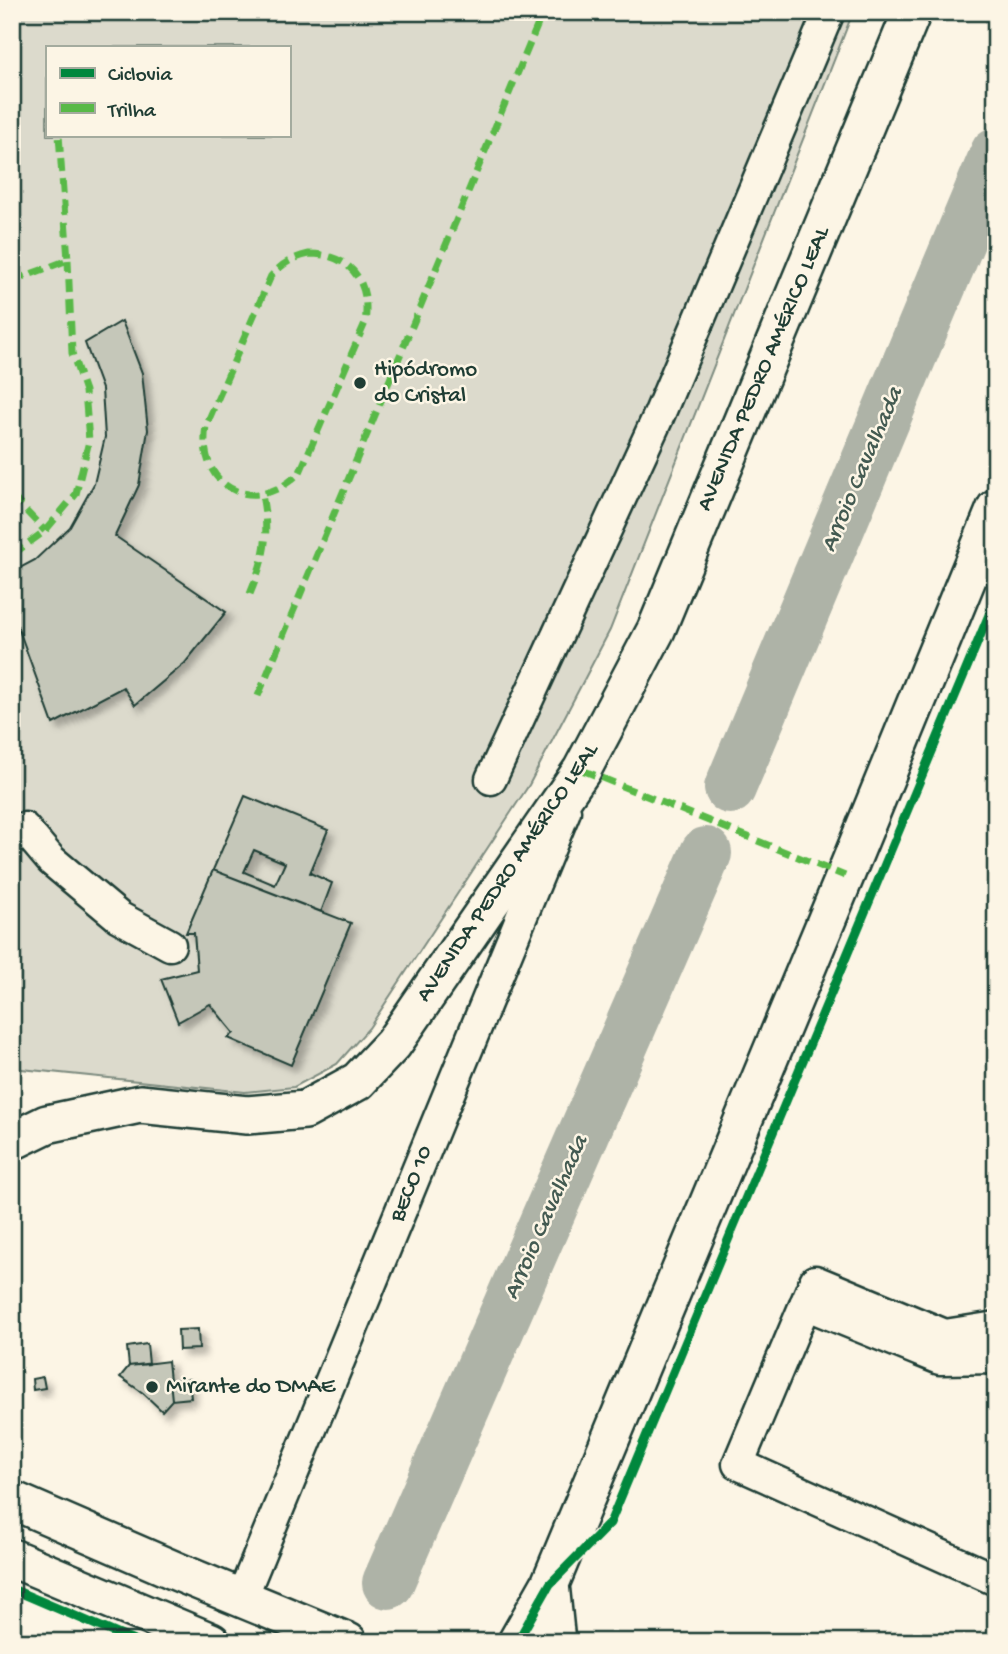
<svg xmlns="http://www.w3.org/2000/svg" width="1008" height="1654" font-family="'Gochi Hand',sans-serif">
  <defs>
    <filter id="shadow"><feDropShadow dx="6" dy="6" stdDeviation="3.5" flood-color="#0004"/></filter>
  </defs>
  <rect width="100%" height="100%" fill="#fcf5e5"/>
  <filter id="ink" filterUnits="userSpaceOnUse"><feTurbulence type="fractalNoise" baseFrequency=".0143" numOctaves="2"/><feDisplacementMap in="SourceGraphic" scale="14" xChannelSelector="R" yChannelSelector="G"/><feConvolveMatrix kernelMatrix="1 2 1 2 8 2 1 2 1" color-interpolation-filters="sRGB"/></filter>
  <g filter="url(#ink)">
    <path fill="#dcdacc" stroke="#7e8c80" stroke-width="2" fill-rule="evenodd" d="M12,12H853L610,630L529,785L369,1028L337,1064L294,1087L245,1092L12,1068ZM47,47H289V135H47Z"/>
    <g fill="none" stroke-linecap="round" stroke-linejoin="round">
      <path stroke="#aeb3a7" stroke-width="52" d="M730,788L996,153
        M388,1583L706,853"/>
    </g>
    <path fill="#c5c7b9" stroke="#1f3d34" stroke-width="2" fill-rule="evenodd" filter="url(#shadow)" d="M122,321L142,373L148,430L139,485L115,536L226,612L185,663L135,705L123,687L53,724L15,619H12V572L35,560L70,527L94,484L105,437L102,389L85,343Z
      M245,796L328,830L310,873L332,883L321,912L213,870ZM254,850L285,863L275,885L244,872Z
      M213,870L351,923L291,1065L228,1038L234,1033L210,1004L178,1022L161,979L197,970L194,933H186Z
      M198,1329L199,1349L179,1350L178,1330Z
      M147,1344L149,1364L129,1366L127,1347Z
      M168,1361L172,1400L162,1411L143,1393L120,1377L129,1366Z
      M43,1377L45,1388L33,1390L32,1379Z
      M189,1379L191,1398L172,1400L170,1380Z"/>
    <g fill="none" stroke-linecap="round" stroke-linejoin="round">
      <g stroke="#1f3d34" stroke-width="35">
        <path id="minor" d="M491,779L659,415L829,12
          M24,828L51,860L119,917L170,945
          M805,1304L940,1359L996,1358
          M996,1327L945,1335L815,1281L738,1464L996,1580
          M242,1597L565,811"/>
      </g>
      <g stroke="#1f3d34" stroke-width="42">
        <path id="major" d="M12,1141L47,1124L140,1104L247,1115L305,1110L358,1081L393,1044L582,770L656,630L912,12
          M12,1500L178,1572L348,1642
          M12,1558L211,1642
          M550,1584L556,1642
          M517,1642L550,1584L845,876L996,508"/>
      </g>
      <use href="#minor" stroke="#fcf5e5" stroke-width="30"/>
      <use href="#major" stroke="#fcf5e5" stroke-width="37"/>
      <path stroke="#58b947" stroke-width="7" stroke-dasharray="14 7" stroke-linecap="butt" d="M309,254C351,254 371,282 365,323L300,472C256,518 196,488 206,426L271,276C283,263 292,258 309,254Z
        M12,281L68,260L59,135
        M12,496L45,531
        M12,555L45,531L76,494L89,441L85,391L72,353L68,260
        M250,594C265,557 270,535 262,495
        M258,696L543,12
        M582,770L845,876"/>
      <g stroke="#fcf5e5" stroke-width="13">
        <path id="cycleway" d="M12,1589L136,1642
          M517,1642L550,1584L610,1523L996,598"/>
      </g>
      <use href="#cycleway" stroke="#00873e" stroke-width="9"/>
    </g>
  </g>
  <g fill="#1f3d34" stroke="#fcf5e5" stroke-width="2.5">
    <circle cx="360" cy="383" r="7"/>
    <circle cx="152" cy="1387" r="7"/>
  </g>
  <g text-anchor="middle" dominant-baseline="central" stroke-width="5" stroke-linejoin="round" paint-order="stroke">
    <g font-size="23" fill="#1f3d34" stroke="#fcf5e5">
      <text transform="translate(764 369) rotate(-67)">AVENIDA PEDRO AMÉRICO LEAL</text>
      <text transform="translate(508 873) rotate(-56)">AVENIDA PEDRO AMÉRICO LEAL</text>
      <text transform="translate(412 1184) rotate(-68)">BECO 10</text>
    </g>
    <g font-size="23" fill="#1f3d34" stroke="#fcf5e5" text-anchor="start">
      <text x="374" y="370">Hipódromo<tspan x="374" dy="26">do Cristal</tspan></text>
      <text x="166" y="1387">Mirante do DMAE</text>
    </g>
    <g font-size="24" font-style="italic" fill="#435a51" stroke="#fcf5e5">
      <text transform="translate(863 470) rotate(-67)">Arroio Cavalhada</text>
      <text transform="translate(547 1218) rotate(-66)">Arroio Cavalhada</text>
    </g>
  </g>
  <rect width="1008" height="1654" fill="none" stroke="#fcf5e5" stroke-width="42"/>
  <rect x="21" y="21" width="966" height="1612" fill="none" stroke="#1f3d34" stroke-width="2.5" filter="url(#ink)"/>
  <rect x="46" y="46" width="245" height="91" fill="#fcf5e5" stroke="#a4ab9e" stroke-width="2"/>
  <rect x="60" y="68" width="35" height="10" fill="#00873e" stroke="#a4ab9e" stroke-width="2"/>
  <text x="108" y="80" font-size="21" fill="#1f3d34">Ciclovia</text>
  <rect x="60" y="103" width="35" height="10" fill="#58b947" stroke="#a4ab9e" stroke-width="2"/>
  <text x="108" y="116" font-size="21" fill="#1f3d34">Trilha</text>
</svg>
